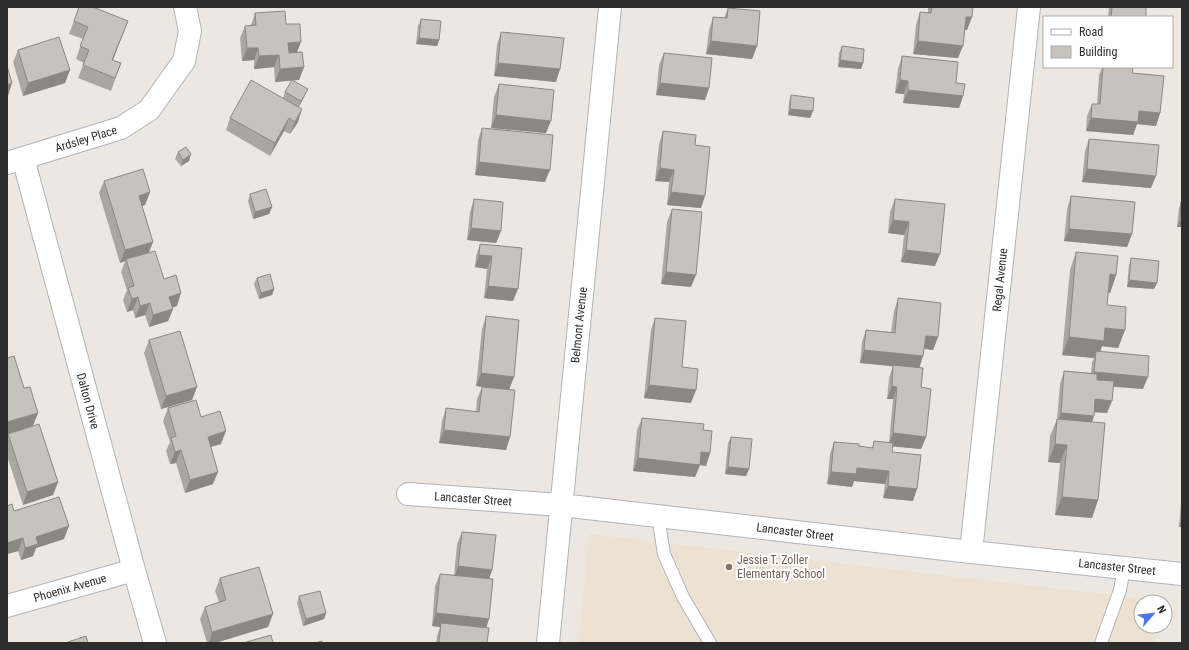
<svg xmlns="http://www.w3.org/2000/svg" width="1189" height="650" font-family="'Roboto Condensed',sans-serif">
  <rect width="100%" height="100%" fill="#ede7e1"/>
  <path fill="#ede2d2" d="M589,534L1156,600V602H1141V626H1155V643H579Z"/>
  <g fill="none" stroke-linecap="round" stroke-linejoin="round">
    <g stroke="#b1b3bc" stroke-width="14">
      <path id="service" d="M658,516L664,554L683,597L710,643
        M1101,643L1120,590L1124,568"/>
    </g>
    <g stroke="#b1b3bc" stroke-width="24">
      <path id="minor" d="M23,158L134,570L155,643
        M7,163L121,128L149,110L184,61L190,31L185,7
        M408,494L561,505L971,552L1182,574
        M971,552L1029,7
        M7,606L134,570
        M548,643L610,7"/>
    </g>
    <use href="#service" stroke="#fff" stroke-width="12"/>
    <use href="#minor" stroke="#fff" stroke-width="22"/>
  </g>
  <path fill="#aaa7a2" d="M79,7L123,34L113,60L121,63L111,91L78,78L84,63L76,59L83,39L69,34Z
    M928,7H973L967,30L964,29L958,58L913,54L916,25L920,12L928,13Z
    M1109,7H1146V17H1108Z
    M728,8L757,46L752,59L706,54L709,30L713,17L724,18Z
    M255,13L286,24L304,67L299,80H292L305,95L299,107L298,122L290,134L284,131L270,156L226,130L230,118L283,98L285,92L292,80L275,82L274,67L254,69V60L242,61L240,38L245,26L251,25Z
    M421,19L439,40L437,46L416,44L418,26Z
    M501,32L556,82L494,76L497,45Z
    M842,46L863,63L861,69L838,67L839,53Z
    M18,50L65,83L23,96L13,62Z
    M664,53L709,88L705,100L656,95L659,65Z
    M902,56L956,83L963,96L959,108L903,103L904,94L895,93L898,69Z
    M1102,67H1133L1132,73L1160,113L1156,126L1137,124L1133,135L1086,131L1087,116L1092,104H1097L1099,75Z
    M499,84L546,133L491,128L494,97Z
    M791,95L813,111L810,118L788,115L789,102Z
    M482,128L545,182L475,175L478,140Z
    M663,131L695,145L701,208L667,205L669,182L655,181L659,144Z
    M1089,139L1151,188L1082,182L1085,151Z
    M178,152L189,161L181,166L175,159Z
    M104,181L150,192L145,205L142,206L153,242L149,252L164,279L177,306L172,307L173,309L168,321L149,327L145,315L135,318L133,310L127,312L123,300L127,290L121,272L125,261L120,263L99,193Z
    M250,194L272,207L269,214L253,219L248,201Z
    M1071,196L1132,234L1127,247L1064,241L1067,209Z
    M474,199L501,231L496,243L467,240L470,212Z
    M895,199L935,266L901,262L904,235L888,233L890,212Z
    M1181,202L1182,227H1177L1179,208Z
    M672,209L691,287L661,284L667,222Z
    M480,244L522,248L513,301L484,298L487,269L475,267L476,256Z
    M1076,252L1116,275L1110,293H1108L1107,305L1125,330L1118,348L1102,346L1100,351L1143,389L1113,387L1107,413L1094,412V416L1092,422L1098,500L1092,518L1055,515L1060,463L1048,462L1050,436L1057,419L1060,384L1064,371L1091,373L1092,363L1094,358L1062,355L1070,270Z
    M1131,258L1154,289L1127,287L1129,265Z
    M257,278L274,289L272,295L259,299L254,284Z
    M898,298L938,337L933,350L924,349L919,368L926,437L921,449L892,446V452L913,501L883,498L885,484L854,481L852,487L827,484L830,454L834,442L872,448L874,441L889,443L893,399H887L889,378L893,366L860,363L862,342L866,330L891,332L894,311Z
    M486,316L514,377L509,389L510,437L506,450L439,443L442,421L446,408L476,412L477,399L482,387L491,388L476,386L482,329Z
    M655,318L682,367L691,403L644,398L651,330Z
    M149,340L197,387L192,400L161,409L144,353Z
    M168,408L201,417L221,444L211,447L213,484L185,493L176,463L170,464L166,451L170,442L163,421Z
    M642,418L703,430L710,453L706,466L700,465L695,477L633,471L637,430Z
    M8,434L58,482L53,495L23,505L7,456V438Z
    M731,437L749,469L746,476L725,474L728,443Z
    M1182,491V527H1179Z
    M7,506L14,511L64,539L36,548L33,556L21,560L18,551L7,554Z
    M462,532L492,570L489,579L486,628L487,643H436L437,636L440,627L432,626L435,586L440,574L454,575L457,544Z
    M220,578L268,627L215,643H207L200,619L205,607L219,602L215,591Z
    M299,596L326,613L324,619L303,626L297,603Z"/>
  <path fill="#8b8884" d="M966,17H972L967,30L961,29Z
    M128,21L123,34L108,72L112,60Z
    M419,38L439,40L437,46L416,44Z
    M711,41L757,46L752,59L706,54Z
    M918,41L963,46L958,58L913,54Z
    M301,42L296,55H283L288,43Z
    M247,48H258L254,60L242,61Z
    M279,55L274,67L254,69L259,56Z
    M840,60L863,63L861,69L838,67Z
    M498,63L560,69L556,82L494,76Z
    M304,67L299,80L275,82L280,69Z
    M70,70L65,83L23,96L28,83Z
    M900,80L908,81L904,94L895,93Z
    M12,83L8,96H7V85Z
    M660,83L709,88L705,100L656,95Z
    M308,89L299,107L301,101Z
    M908,90L963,96L959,108L903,103Z
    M302,109L298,122L290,134L295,122Z
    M790,109L813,111L810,118L788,115Z
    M1139,111L1160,113L1156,126L1137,124L1133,135L1086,131L1091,118Z
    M496,115L551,121L546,133L491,128Z
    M289,118L284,131L270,156L275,143Z
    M191,154L189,161L181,166L183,160Z
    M479,162L550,170L545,182L475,175Z
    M660,168L674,170L669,182L655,181Z
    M1087,169L1156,176L1151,188L1082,182Z
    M150,192L145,205L135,208L139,196Z
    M671,192L705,196L701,208L667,205Z
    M272,207L269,214L253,219L255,212Z
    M893,220L909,222L904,235L888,233Z
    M1180,220L1182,221V227H1177Z
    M471,228L501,231L496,243L467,240Z
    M1069,229L1132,234L1127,247L1064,241Z
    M153,242L148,255L126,259L125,261L120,263L125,250Z
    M906,250L940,254L935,266L901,262Z
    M479,255L492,256L487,269L475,267Z
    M666,272L696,275L691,287L661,284Z
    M1110,274L1116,275L1110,293L1103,292Z
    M1129,280L1157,283L1154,289L1127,287Z
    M488,286L518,289L513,301L484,298Z
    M274,289L272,295L259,299L261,293Z
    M181,293L177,306L164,310L169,297Z
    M138,297L133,310L127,312L132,299Z
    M150,303L145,315L135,318L140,306Z
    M173,309L168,321L149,327L153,315Z
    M1105,328L1125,330L1118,348L1102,346L1098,358L1096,351L1094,358L1062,355L1069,337Z
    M926,336L938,337L933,350L921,348Z
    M864,350L923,356L919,369L860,363Z
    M1094,372L1148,377L1143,389L1090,384Z
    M481,373L514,377L509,390L476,386Z
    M649,385L696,390L691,403L644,398Z
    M892,386L897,387L893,399H887Z
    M197,387L192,400L161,409L166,396Z
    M1095,399L1112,401L1107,413L1090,412Z
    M38,413L33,426L7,434V422Z
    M1061,413L1094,416L1089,429L1056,426Z
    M444,430L510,437L506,450L439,443Z
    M226,431L221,444L203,449L208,437Z
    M893,433L926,437L921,449L888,446Z
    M1055,444L1067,445L1060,463L1048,462Z
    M181,450L176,463L170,464L175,452Z
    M701,452L710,453L706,466L700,465L695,477L633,471L638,458Z
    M728,467L749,469L746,476L725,474Z
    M857,468L889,471L885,484L854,481L852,487L827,484L831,472Z
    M218,472L213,484L185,493L190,480Z
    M58,482L53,495L23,505L27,492Z
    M888,486L917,489L913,501L883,498Z
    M1062,497L1098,500L1092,518L1055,515Z
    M1182,518V527H1179Z
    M69,526L64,539L36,548L33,556L21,560L25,548L36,537Z
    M23,538L18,551L7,554V543Z
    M458,566L492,570L488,582L454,579Z
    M326,613L324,619L303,626L306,619Z
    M436,613L489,619L485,632L441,623L440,627L432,626Z
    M273,614L268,627L215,643H209L212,632Z"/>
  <path fill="#c6c2bc" stroke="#8b8884" d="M79,7H93L128,21L112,60L121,63L115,78L83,65L89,50L80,46L88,27L74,21Z
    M932,7H973L972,17H966L963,46L918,41L920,12L931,13Z
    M1112,7H1146V17H1111Z
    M728,8L760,11L757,46L711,41L713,17L727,18Z
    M285,11L286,24H300L301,42L288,43L289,53L302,52L304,67L280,69L279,55L259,56L258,48H247L245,26L256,25L255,13Z
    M421,19L441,21L439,40L419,38Z
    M501,32L564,38L560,69L498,63Z
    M59,37L70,70L28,83L18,50Z
    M842,46L864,49L863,63L840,60Z
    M664,53L712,58L709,88L660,83Z
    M902,56L958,62L956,83L965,84L963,96L908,90V81L900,80Z
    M7,66L12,83L7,85Z
    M1103,67H1133L1132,73L1164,76L1160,113L1139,111L1138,122L1091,118L1092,104H1100Z
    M251,80L302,109L295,122L289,118L275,143L230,118Z
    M292,80L308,89L301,101L285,92Z
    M499,84L554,90L551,121L496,115Z
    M791,95L814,98L813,111L790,109Z
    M482,128L553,135L550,170L479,162Z
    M663,131L696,135L695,145L710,147L705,196L671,192L674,170L660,168Z
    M1089,139L1159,145L1156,176L1087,169Z
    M186,147L191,154L183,160L178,152Z
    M143,169L150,192L139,196L153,242L125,250L104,181Z
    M266,189L272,207L255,212L250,194Z
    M1071,196L1135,202L1132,234L1069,229Z
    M474,199L503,202L501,231L471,228Z
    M895,199L945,204L940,254L906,250L909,222L893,220Z
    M1181,202H1182V221L1180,220Z
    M672,209L702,212L696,275L666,272Z
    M480,244L522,248L518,289L488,286L492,256L479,255Z
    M155,251L164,279L176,275L181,293L169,297L173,309L153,315L150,303L140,306L138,297L132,299L128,288L134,286L126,259Z
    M1076,252L1118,256L1116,275L1110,274L1107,305L1126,307L1125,330L1105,328L1104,341L1069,337Z
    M1131,258L1159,261L1157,283L1129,280Z
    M270,274L274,289L261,293L257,278Z
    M898,298L941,303L938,337L926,336L923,356L864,350L866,330L895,333Z
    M486,316L519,320L514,377L481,373Z
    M655,318L686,321L682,367L698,369L696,390L649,385Z
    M180,331L197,387L166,396L149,340Z
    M1096,351L1149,356L1148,377L1094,372Z
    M14,356L24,388L30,387L38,413L7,422V358Z
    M893,365L923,368L921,387L931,389L926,437L893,433L897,387L892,386Z
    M1064,371L1097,374V380L1114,381L1112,401L1095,399L1094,416L1061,413Z
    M482,387L515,390L510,437L444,430L446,408L479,412Z
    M196,400L201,417L220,411L226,431L208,437L218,472L190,480L181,450L175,452L171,438L176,436L168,408Z
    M642,418L704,424L703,430L712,431L710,453L701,452L700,465L638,458Z
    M1057,419L1105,423L1098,500L1062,497L1067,445L1055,444Z
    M39,424L58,482L27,492L8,434Z
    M731,437L752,439L749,469L728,467Z
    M874,441L893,443L892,452L921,455L917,489L888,486L889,471L857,468L856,474L831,472L834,442L859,444V446L873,448Z
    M59,497L69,526L36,537L38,544L25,548L23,538L7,543V506L12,504L14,511Z
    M462,532L496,535L492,570L458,566Z
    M259,567L273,614L212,632L205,607L226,600L220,578Z
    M440,574L493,579L489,619L436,613Z
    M320,591L326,613L306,619L299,596Z
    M441,623L489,628L487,643H439Z
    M271,635L273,643H243Z
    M86,636L88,643H65Z
    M322,641V643H315Z"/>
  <circle fill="#8d6e63" stroke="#fff" stroke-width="1.5" cx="729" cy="567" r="4"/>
  <g text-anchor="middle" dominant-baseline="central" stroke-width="4" stroke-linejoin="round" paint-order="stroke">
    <g font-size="12" fill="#2d2d2d" stroke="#fff">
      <text transform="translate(86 139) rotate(-17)">Ardsley Place</text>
      <text transform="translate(1000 280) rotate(-84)">Regal Avenue</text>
      <text transform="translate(579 325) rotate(-84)">Belmont Avenue</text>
      <text transform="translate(88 401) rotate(75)">Dalton Drive</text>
      <text transform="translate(473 499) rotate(4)">Lancaster Street</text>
      <text transform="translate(795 532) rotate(7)">Lancaster Street</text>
      <text transform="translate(1117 567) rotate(6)">Lancaster Street</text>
      <text transform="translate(70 588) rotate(-16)">Phoenix Avenue</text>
    </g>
    <g font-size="12" fill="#785e54" stroke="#fff" text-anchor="start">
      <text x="737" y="560">Jessie T. Zoller<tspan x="737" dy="14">Elementary School</tspan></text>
    </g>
  </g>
  <rect width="1189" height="650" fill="none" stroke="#2d2d2d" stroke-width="16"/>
  <rect x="1043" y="16" width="130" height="52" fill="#ffffff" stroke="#ababab"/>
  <rect x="1051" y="29" width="20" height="6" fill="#ffffff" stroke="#ababab"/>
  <text x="1079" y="36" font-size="12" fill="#2d2d2d">Road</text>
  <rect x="1051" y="46" width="20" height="12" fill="#c6c2bc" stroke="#ababab"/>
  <text x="1079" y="56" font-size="12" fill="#2d2d2d">Building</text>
  <g transform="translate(1153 614) rotate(62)"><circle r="19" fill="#ffffff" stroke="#ababab"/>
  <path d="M0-3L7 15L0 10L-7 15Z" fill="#4e76ec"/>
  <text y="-6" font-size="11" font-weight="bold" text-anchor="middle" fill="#2d2d2d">N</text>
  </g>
</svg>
